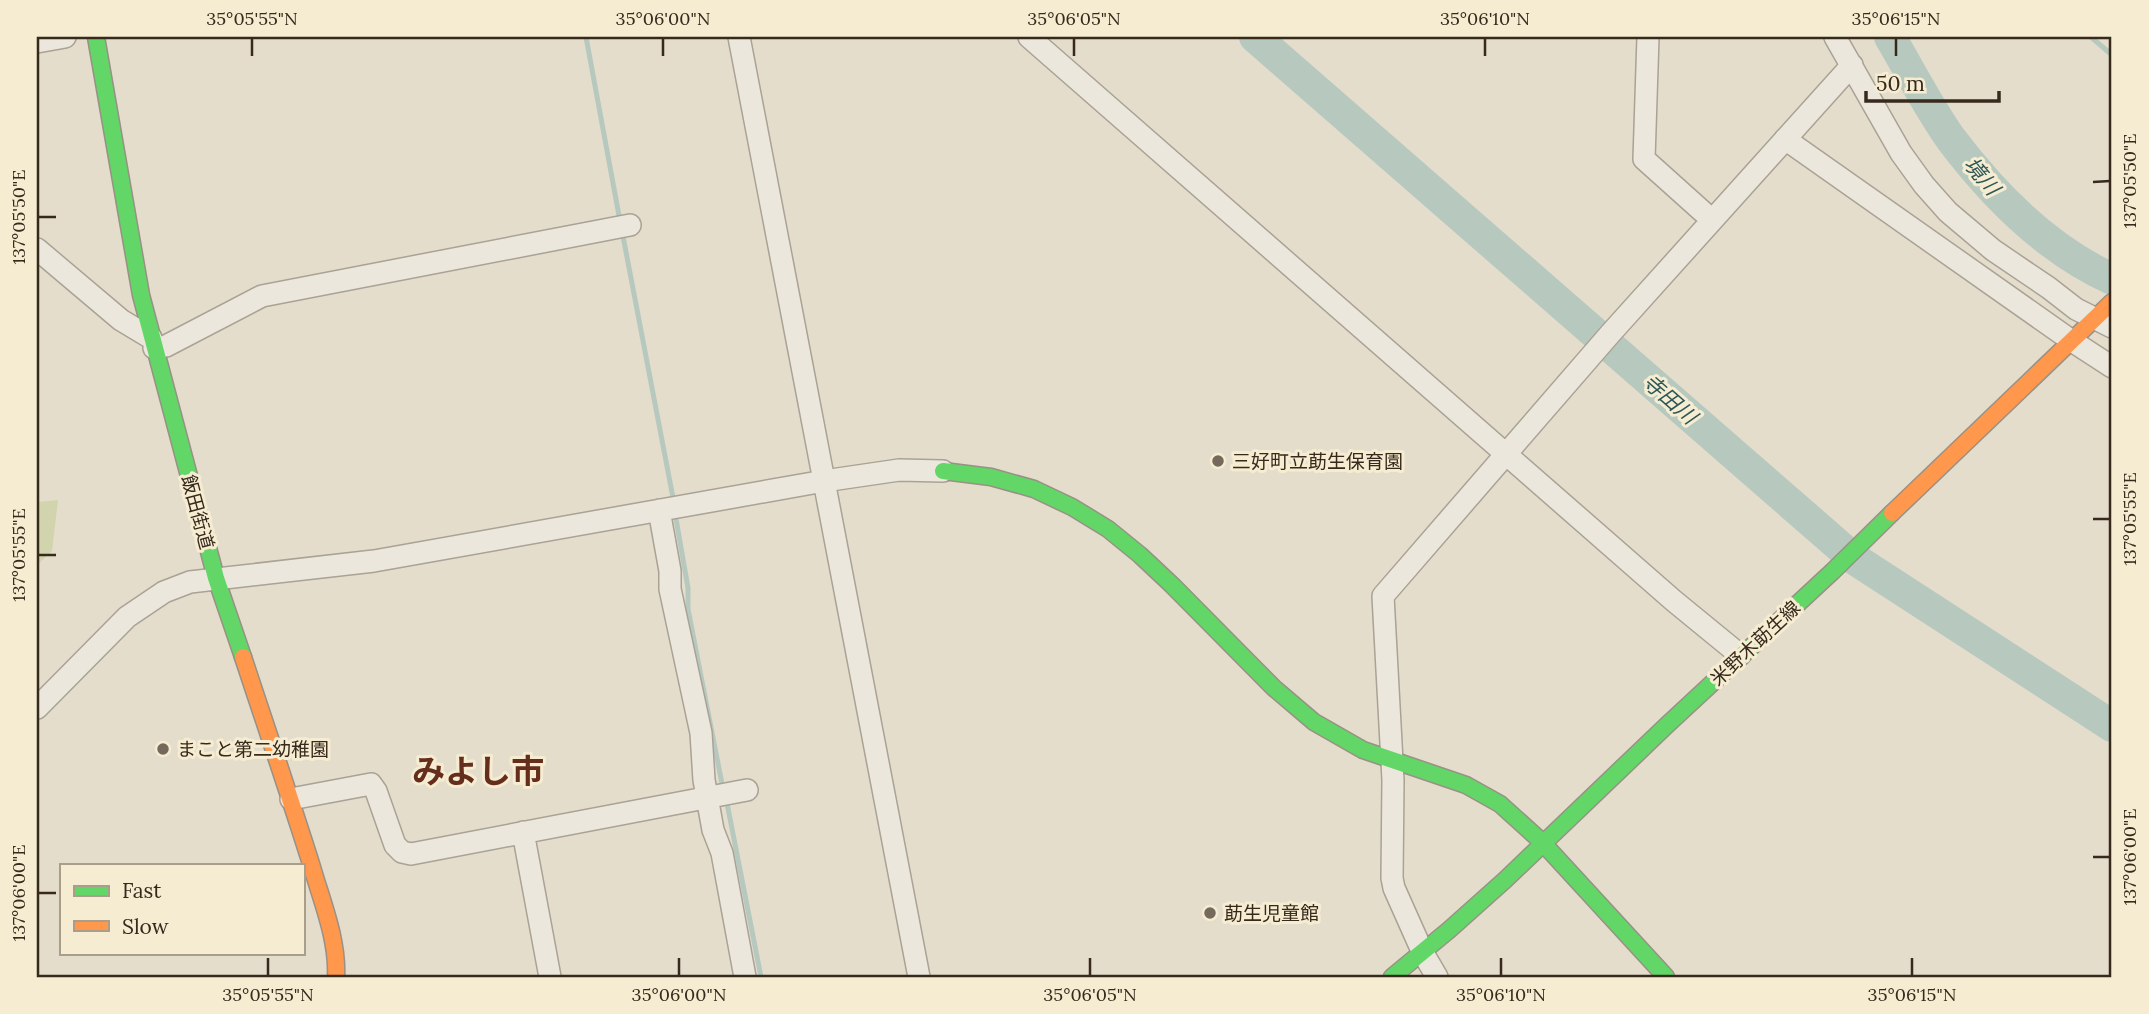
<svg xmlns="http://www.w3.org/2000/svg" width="2149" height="1014" font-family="Lora,'Noto Sans JP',serif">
  <rect width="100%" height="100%" fill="#e4ddcc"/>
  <path fill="#d2d4ae" d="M58,500L52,551L37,565V502Z"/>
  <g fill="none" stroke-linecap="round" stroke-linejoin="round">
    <path stroke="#b7c9bf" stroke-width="5" d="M586,37L620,221
      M2091,37L2112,55
      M622,231L674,503
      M675,513L688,588V609L723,789
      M726,798L761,977"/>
    <path stroke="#b7c9bf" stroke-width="32" d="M1255,37L1853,558L2112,726
      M1890,37C1909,69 1929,108 1951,139C1994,196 2046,249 2112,279"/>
    <g stroke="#a9a295" stroke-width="24">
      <path id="street" d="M739,37L919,977
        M1029,37L1674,601L1740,655
        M1648,37L1644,159L1712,220
        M1835,37L1901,153L1924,185L1948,212L1993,250L2049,288L2076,309L2112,327
        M37,42L65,37
        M1785,139L2072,341L2112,367
        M37,249L121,320L151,338
        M154,348L166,346L262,296L630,225
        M659,510L670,571V589L701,733L704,780L713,830L722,853L745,977
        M37,708L127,617L164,592L190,582L374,561L824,481L899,470L943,471
        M291,799L371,784L376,791L395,845L402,852L411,854L747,790
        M523,832L550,977
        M1437,977L1423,953L1394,888L1392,878L1393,780L1383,596L1610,334L1852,65"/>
    </g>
    <g stroke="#989185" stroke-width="19">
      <path id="fast" d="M96,37L141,295L216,578L243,657
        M943,471L991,477L1034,489L1072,507L1108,529L1140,555L1172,585L1274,688L1314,722L1363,750L1466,785L1500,804L1541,841L1666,977
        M1392,977L1449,930L1505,880L1667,725L1833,571L1892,513"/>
    </g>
    <g stroke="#989185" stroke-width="19">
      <path id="slow" d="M1892,513L2112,302
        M243,657C266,727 290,797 312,867C322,902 338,940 336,977"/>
    </g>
    <use href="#street" stroke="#ece7dd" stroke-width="21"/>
    <use href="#fast" stroke="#63d668" stroke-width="16"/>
    <use href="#slow" stroke="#ff974d" stroke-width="16"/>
  </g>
  <path fill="none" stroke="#372a1d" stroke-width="2.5" d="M252,38V56M663,38V56M1074,38V56M1485,38V56M1896,38V56M2093,182L2110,181M38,217H56M2093,519H2110M38,555H56M2093,857H2110M38,893H56M268,958V976M679,958V976M1090,958V976M1501,958V976M1912,958V976"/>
  <g fill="#74695a" stroke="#f5ecd1" stroke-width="2.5">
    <circle cx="1218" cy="461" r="7"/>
    <circle cx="163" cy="749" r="7"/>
    <circle cx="1210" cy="913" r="7"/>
  </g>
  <g text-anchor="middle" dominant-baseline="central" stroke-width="6" stroke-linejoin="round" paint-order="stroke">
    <g font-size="19" fill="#372a1d" stroke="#f5ecd1" text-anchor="start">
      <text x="1232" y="461">三好町立莇生保育園</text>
      <text x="177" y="749">まこと第二幼稚園</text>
      <text x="1224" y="913">莇生児童館</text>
    </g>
    <g font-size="19" fill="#372a1d" stroke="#f5ecd1">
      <text transform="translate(198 512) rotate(75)">飯田街道</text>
      <text transform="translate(1755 643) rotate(-43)">米野木莇生線</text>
    </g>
    <g font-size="21" font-style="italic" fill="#2c5755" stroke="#f5ecd1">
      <text transform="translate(1982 176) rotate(50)">境川</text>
      <text transform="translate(1670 399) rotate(41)">寺田川</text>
    </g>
    <g font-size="33" font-weight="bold" fill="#642d1c" stroke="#f5ecd1">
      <text x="478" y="771">みよし市</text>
    </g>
  </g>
  <rect width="2149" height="1014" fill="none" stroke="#f5ecd1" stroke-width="77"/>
  <rect x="60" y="864" width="245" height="91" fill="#f5ecd1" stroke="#a99e89" stroke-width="2"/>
  <rect x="74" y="886" width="35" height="10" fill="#63d668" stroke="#a99e89" stroke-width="2"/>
  <text x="122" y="898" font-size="21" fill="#372a1d">Fast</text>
  <rect x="74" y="921" width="35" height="10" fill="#ff974d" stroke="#a99e89" stroke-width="2"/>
  <text x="122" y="934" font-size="21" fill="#372a1d">Slow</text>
  <path d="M1866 91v10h133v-10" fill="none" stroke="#372a1d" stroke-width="3.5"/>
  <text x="1876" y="91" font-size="21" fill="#372a1d" stroke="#f5ecd1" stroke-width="5" paint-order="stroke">50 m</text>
  <rect x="38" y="38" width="2072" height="938" fill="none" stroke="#372a1d" stroke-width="2.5"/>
  <g font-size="18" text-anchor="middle" fill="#372a1d">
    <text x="252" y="25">35°05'55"N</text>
    <text x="663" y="25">35°06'00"N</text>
    <text x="1074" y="25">35°06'05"N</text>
    <text x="1485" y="25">35°06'10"N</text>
    <text x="1896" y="25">35°06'15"N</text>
    <text transform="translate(2130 181) rotate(-90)" y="6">137°05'50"E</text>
    <text transform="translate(19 217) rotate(-90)" y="6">137°05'50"E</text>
    <text transform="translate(2130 519) rotate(-90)" y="6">137°05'55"E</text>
    <text transform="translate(19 555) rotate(-90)" y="6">137°05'55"E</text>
    <text transform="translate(2130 857) rotate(-90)" y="6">137°06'00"E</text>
    <text transform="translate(19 893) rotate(-90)" y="6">137°06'00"E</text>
    <text x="268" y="1001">35°05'55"N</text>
    <text x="679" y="1001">35°06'00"N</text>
    <text x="1090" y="1001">35°06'05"N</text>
    <text x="1501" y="1001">35°06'10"N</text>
    <text x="1912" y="1001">35°06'15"N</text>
  </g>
</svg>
